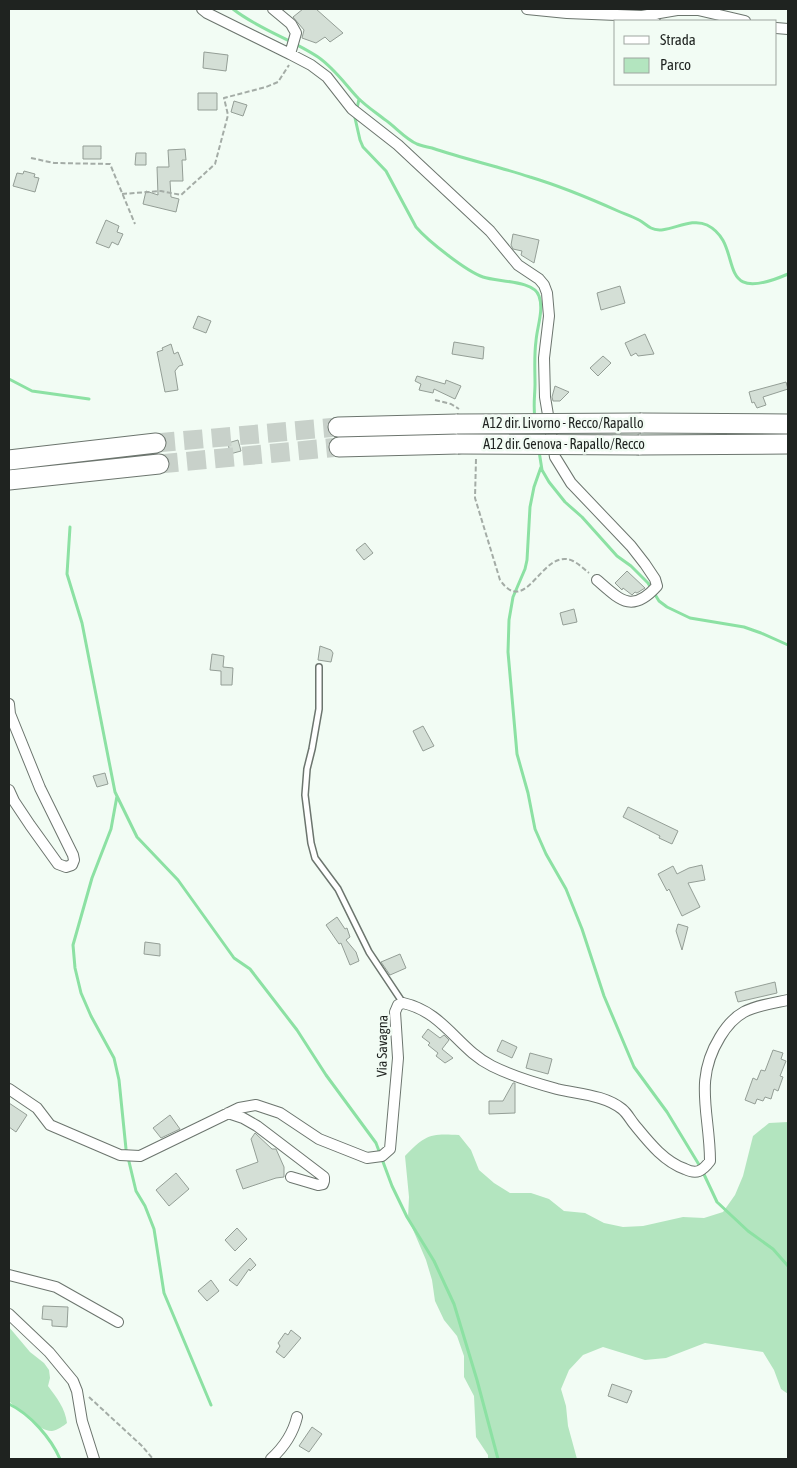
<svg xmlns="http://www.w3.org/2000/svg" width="797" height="1468" font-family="'Asap Condensed',sans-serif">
  <rect width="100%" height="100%" fill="#f2fcf4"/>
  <path fill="#b3e5bf" d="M788,1122V1394L781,1389L774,1370L763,1352L705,1343L666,1358L645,1360L603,1347L583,1355L569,1370L561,1389L566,1406L568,1426L577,1459H488V1455L476,1437L474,1396L464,1377V1356L457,1336L444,1320L435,1301L432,1280L426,1260L408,1218L409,1197L405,1156C425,1135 430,1133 459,1135L471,1150L479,1170L494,1183L510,1193H531L549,1199L564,1211L585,1213L604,1223L623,1227L643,1226L683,1217L704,1218L723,1212L735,1195L743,1176L753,1136L769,1123Z
    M9,1327L30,1352L44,1363L49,1370L50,1378L48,1386C57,1398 65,1408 67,1423C63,1426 58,1430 52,1431C40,1432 18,1409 9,1401Z"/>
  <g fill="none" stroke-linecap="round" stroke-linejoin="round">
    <path stroke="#8ce1a3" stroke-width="3" d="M233,9C258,29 291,39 318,57C334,68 345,84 358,98C366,106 375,112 384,119C396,127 404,138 417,144C422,146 427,147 432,148C464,159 497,166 530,177C560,186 589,198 618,211C625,214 632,216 639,220C643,222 647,226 651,228C666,236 689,216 707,225C747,245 710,308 788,274
      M359,99L355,118L360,140L363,147L386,171L416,227C428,241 466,271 483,277C497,282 534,280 539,296C544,310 537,327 536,341C534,355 535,370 535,384C535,395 533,406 535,418
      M9,379L32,391L89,399
      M539,451L542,470L549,482L565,502L582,517L617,556L631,566L648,583L659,601L667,607L690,618L744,627L761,633L788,645
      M541,467L534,487L530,507L527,560L525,569L513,597L509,620L508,652L517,754L528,793L535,829L546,854L566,889L582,929L604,996L634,1067L667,1112L701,1168L717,1202L748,1231L773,1249L788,1266
      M70,527L67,574L82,623L115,792L137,837L178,880L234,958L250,969L297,1030L326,1075L376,1143L392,1186L407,1217L434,1261L454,1304L477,1380L498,1459
      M117,796L111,829L92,878L73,945L75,968L81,993L91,1016L114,1058L119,1080L126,1149L136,1191L145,1206L154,1229L164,1293L211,1405
      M9,1404C30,1414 51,1438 60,1459"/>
  </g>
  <path fill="#d4dfd6" stroke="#949e96" d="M303,9H316L343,33L330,42L325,37L316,43L302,38L304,30L293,17Z
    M204,52L228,55L226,71L203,68Z
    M198,93H217V110H198Z
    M234,101L247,105L243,116L231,112Z
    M83,146H101V159H83Z
    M185,149L186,160H182L183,181H170L171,197L179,199L176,212L143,204L146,191L158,195L157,167H169L168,150Z
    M136,153H146V165H135Z
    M24,171L35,174L34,177L39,178L35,192L13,186L17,173L23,174Z
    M106,220L119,226L117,232L123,234L118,245L112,242L109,248L96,243Z
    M513,234L539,240L534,263L521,255L522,251L513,249L511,245Z
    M620,286L625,303L601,310L597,293Z
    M198,316L211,321L206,333L193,328Z
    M645,334L654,354L638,356L636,353L631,356L625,343Z
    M454,342L484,347L483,359L452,354Z
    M171,344L174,354L178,352L183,365L179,366L175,371L178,390L165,392L157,352L163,350L162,348Z
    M603,356L611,363L598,376L590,368Z
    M417,376L445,384L446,380L461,386L455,399L434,389L433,393L419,390L421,384L415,381Z
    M786,382L788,389L763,397L766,405L757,408L754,402L752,403L749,392Z
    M555,386L569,392L560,401H553L552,397Z
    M238,440L241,451L230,454L228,443Z
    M365,543L373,553L364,560L356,550Z
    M627,571L645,588L637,593L635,592L632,595L623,588L622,590L615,583Z
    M574,609L577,622L563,625L560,613Z
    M320,646L331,650L333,653L331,662L318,660Z
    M212,654L224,656L223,667L233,668L232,685H221V671L210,670Z
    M423,726L434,746L423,751L413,731Z
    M105,773L108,784L97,787L93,776Z
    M628,807L678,831L672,844L659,838L660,836L623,817Z
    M702,865L705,880L688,883L700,907L682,916L669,889L667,891L658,874L673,866L677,874L689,868Z
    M337,917L345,929L347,928L350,937L346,940L356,952L359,961L350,965L341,943L339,944L326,925Z
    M678,924L688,927L682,950L676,931Z
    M145,942L160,944V956L144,954Z
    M400,954L406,968L390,975L381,962Z
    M775,982L777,993L738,1002L735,992Z
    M428,1029L440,1038L444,1035L449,1040L442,1049L453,1058L445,1063L436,1056L438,1053L428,1045L430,1043L422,1037Z
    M502,1040L517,1047L512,1058L497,1051Z
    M773,1050L783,1053L781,1059L786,1061L780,1076L783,1077L778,1091L774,1089L771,1099L765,1097L763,1101L757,1099L755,1104L745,1100L753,1078L757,1080L761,1070L765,1071Z
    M530,1053L552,1059L548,1074L526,1068Z
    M513,1083H515V1113L489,1114V1101H503Z
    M9,1103L27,1115L16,1132L9,1127Z
    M170,1115L180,1129L161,1138L153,1128Z
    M255,1133L272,1149H276L284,1167V1177L276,1178L243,1189L236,1170L258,1162L251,1139Z
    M176,1173L189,1189L169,1206L156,1190Z
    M237,1228L247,1239L235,1251L225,1240Z
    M250,1258L256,1265L250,1271L249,1269L237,1286L229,1280Z
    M211,1280L219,1291L207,1301L198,1291Z
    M43,1306L68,1307L67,1327L52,1326V1320L42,1319Z
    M291,1330L301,1338L284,1358L276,1352L280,1346L278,1343L285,1333L288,1335Z
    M612,1384L632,1391L627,1403L608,1396Z
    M312,1427L322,1434L309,1452L299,1446Z"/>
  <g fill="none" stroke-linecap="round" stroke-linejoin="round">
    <path stroke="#c8d1ca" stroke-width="19" stroke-dasharray="19 9" stroke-linecap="butt" d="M156,443L338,427
      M159,464L339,447"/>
    <g stroke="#6c756e" stroke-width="8">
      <path id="lane" d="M647,18L657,21
        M319,667V709L312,749L307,769L305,795L311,843L315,858L338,889L369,952L403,1003"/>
    </g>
    <g stroke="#6c756e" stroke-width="12">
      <path id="street" d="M202,9L207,13L290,54
        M273,9L291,24L296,33L290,54L311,65L327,77L352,109L398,145L490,231L518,265L539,279L544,285L547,293L549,316L544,358L545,397L555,457L571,483L631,546L645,564L655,579L657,586C632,614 620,600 597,580
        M527,9L567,13L642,16L677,10H698L745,21
        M776,28L788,29
        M9,704L10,714L40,788L73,855L74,860L72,865L66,867L58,864L30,825L14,801L9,790
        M9,1089L37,1108L50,1125L120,1155L140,1156L239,1108L256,1105L280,1113L319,1139L367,1158L382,1156L390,1149L398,1058L395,1012L398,1005L403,1003C444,1012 458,1049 492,1066C512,1076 535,1083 557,1089C578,1094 605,1095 622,1109C627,1113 630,1119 634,1124C648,1141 663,1161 685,1169C689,1171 694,1173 699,1171C704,1169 707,1165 710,1161C710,1113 693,1081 720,1037C726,1027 733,1018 744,1012C757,1005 774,1003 788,1000
        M228,1113L243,1118L257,1126L324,1177V1181L323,1184L318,1185L291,1177
        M9,1275L56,1287L118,1322
        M9,1314L49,1352L73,1381L77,1391L82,1421L94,1459
        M271,1459C284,1447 293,1434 297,1417"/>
    </g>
    <g stroke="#6c756e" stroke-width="21">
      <path id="highway" d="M641,423L788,424
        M338,427L457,424
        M639,445L788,444
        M339,447L458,444
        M9,460L156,443
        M9,480L159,464"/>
    </g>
    <path stroke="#a4aca6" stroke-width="2" stroke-dasharray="5 2.5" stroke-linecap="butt" d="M31,158L54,163L110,164L135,224
      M122,194L161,191L181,195L215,164L228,115L224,98L266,87L278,82L289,65
      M435,400L451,404L459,409
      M476,459L475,498L500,580C527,619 542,546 573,561C579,564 584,569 589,573
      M89,1397L142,1446L153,1459"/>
    <use href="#lane" stroke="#fff" stroke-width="5"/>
    <use href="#street" stroke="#fff" stroke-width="10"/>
    <use href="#highway" stroke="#fff" stroke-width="19"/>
    <g stroke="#6c756e" stroke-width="21" stroke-linecap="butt">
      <path id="highway-bridge" d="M457,424L641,423
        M458,444L639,445"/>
    </g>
    <use href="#highway-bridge" stroke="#fff" stroke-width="19"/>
  </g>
  <g text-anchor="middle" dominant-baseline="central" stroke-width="5" stroke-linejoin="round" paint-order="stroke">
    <g font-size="14" fill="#1f2320" stroke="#f2fcf4">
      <text x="563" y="423">A12 dir. Livorno - Recco/Rapallo</text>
      <text x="564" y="444">A12 dir. Genova - Rapallo/Recco</text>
      <text transform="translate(382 1046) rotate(-89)">Via Savagna</text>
    </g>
  </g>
  <rect width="797" height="1468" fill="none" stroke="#1f2320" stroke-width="20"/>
  <rect x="614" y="20" width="162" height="65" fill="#f2fcf4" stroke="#9ea59f"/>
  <rect x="624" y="36" width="25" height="8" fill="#ffffff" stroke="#9ea59f"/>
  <text x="660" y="45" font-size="15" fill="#1f2320">Strada</text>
  <rect x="624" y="58" width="25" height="15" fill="#b3e5bf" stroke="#9ea59f"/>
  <text x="660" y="70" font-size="15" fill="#1f2320">Parco</text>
</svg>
